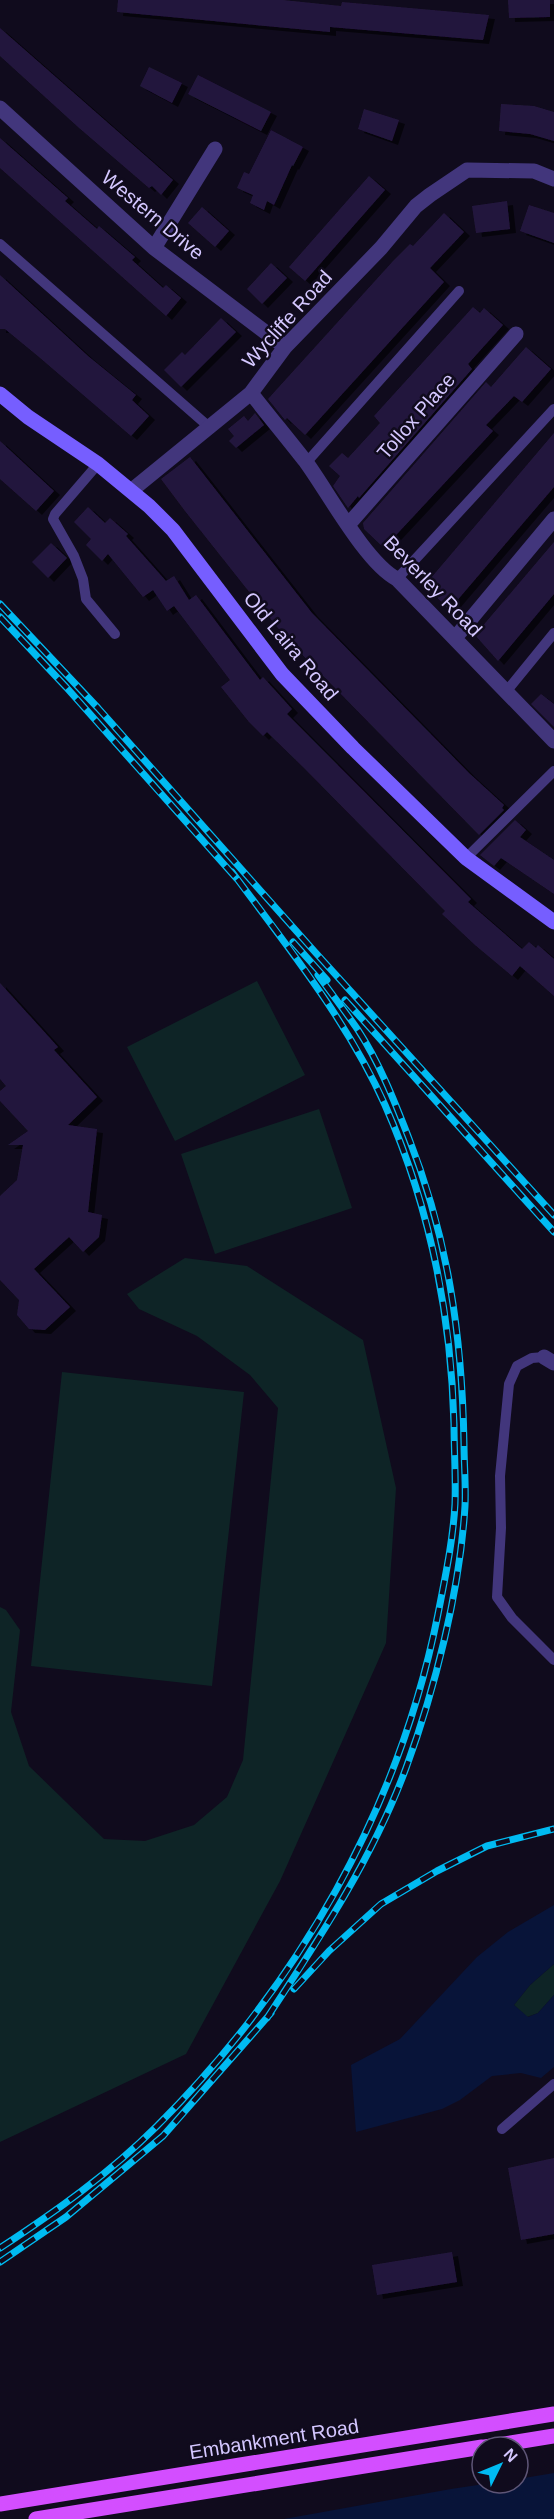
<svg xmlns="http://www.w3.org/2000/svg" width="554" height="2519" font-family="Helvetica,sans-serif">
  <defs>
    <filter id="shadow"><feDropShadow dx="6" dy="4" stdDeviation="0" flood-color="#0009"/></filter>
  </defs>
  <rect width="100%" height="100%" fill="#100b1d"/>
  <path fill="#0e2426" d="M257,981L305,1075L175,1141L127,1047Z
    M319,1109L352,1208L215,1254L181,1154Z
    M185,1258L247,1266L363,1340L396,1488L386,1643L280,1881L186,2054L0,2142V1607L6,1610L20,1630L11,1712L29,1766L104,1839L145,1841L194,1825L227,1797L243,1760L278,1408L250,1375L197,1336L139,1309L127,1294Z
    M62,1372L244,1392L212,1686L31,1666Z
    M554,1964V1995L538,2013L527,2017L514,2005L530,1985Z"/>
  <path fill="#081439" d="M554,1905V1964L530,1985L514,2005L528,2017L538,2013L554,1995V2067L541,2078L521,2073L492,2076L460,2100L442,2109L356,2132L351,2065L400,2039L477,1957L508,1932Z
    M554,2473V2519H284L451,2489L491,2483H518V2479Z"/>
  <path fill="#24173d" filter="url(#shadow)" d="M118,0H283L341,6L342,2L489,15L483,40L330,27V32L117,12Z
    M508,0H550V17L509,18Z
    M0,28L173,180L161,195L152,186L149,188L78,127L0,56Z
    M149,67L182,83L172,103L140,86Z
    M198,75L271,112L261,131L188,94Z
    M501,104L534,106L554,112V141L530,134L499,131Z
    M364,109L399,120L392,141L358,129Z
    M271,130L303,147L293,166L292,165L274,205L267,201L264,210L250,203L253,195L237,188L244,172L249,174Z
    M0,138L68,198L65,201L97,229L99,226L135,257L132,260L163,288L166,285L181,298L166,316L0,168Z
    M369,176L385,190L305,281L289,267Z
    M507,201L510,229L476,233L472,206Z
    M529,205L554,213V243L520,231Z
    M202,207L229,231L215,247L188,223Z
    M444,213L464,232L430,268L444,282L305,435L287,418L285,420L268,399L394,260L410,244L413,246Z
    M271,263L287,278L262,304L247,289Z
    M0,275L88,356L136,395L132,400L149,416L131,436L39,357L5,329H0Z
    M473,307L480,313L484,308L503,325L468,364L472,369L359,498L358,496L348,508L333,486L340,476L329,466L342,453L348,458L370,434L380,423L374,416Z
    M221,318L236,332L181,387L164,370L182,352L185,355Z
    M526,347L551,369L522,402L514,396L486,425L493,431L384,548L364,529L363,523L486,382L491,387Z
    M255,413L264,425L236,448L229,441L234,436L228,429L244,416L248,421Z
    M554,433V487L449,610L425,585Z
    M0,441L54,491L36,511L0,479Z
    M190,457L312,613L469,773L504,805L502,808L504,810L479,835L285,637L185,511L161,479Z
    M88,507L105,523L110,518L128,534L126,536L166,581L174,576L189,600L196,595L260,680L263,677L292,709L287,714L471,899L468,902L522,949L529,942L536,948L538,945L554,959V996L520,966L512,976L475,945L442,914L445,911L304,768L267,732L263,736L249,722L221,687L230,680L174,606L167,611L153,590L143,597L108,554L102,561L86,545L91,539L74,522Z
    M554,542V594L498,661L475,635Z
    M51,543L67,558L48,578L32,562Z
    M541,694L554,704V727L531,704Z
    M515,820L526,830L520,837L554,860V894L501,858L494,866L480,855Z
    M0,983L58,1047L54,1050L97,1097L68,1125L97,1129L88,1212L102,1215L99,1237L83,1252L69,1237L34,1269L70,1307L45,1330L29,1329L17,1315L19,1300L0,1280V1196L17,1180L23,1145H8L28,1131L0,1101V1091L6,1086L0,1079Z
    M554,2158V2234L521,2240L508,2168Z
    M452,2252L457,2282L377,2295L372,2265Z"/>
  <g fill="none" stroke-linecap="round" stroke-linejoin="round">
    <path stroke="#42367c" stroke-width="10" d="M0,244L208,426
      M306,463L459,291
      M98,464L55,514L53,519L74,556L83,579L86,599L115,634
      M397,579L554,409
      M505,693L554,633
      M466,858L554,771
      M544,1357L532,1358L517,1366L509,1384L500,1476L501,1528L497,1597L512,1618L554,1660
      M502,2129L554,2084"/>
    <path stroke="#42367c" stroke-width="15" d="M0,108L154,248L285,347
      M154,248L215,149
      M251,393C269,416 288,439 306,462C328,492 366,563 397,579L554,741
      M132,490L251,393L285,347L381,248L416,206L430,195L467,170L534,171L554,179
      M348,525L516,334
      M455,638L554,519
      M544,1357L554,1363"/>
    <path stroke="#765eff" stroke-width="15" d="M0,394L28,417L98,464L149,506L173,530L282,674L353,748L466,858L554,922"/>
    <path stroke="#d34eff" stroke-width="15" d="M485,2447L554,2436
      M0,2504L554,2414
      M36,2519L482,2447"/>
    <g stroke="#00bbf2" stroke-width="7">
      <path id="rail" d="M0,604L98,708L315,952L554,1215
        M0,617L66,687L237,879
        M293,942L327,980
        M345,1000L554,1232
        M294,1989L329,1951L381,1904L437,1871L487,1846L554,1829
        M267,2018C319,1939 373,1858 406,1768C435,1689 460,1590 465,1506C466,1485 464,1464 464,1444C462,1334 448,1238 408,1136C394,1100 379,1062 358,1030C345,1011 331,993 318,975
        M0,2248C55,2212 110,2173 157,2126C298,1985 399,1810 438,1614C445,1578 453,1541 455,1504C456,1477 454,1450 454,1424C451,1313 430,1207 385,1105C347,1020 287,946 232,872
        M0,2262L66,2217L163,2136L271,2013"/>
    </g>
    <use href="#rail" stroke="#100b1d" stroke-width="4.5" stroke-dasharray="14" stroke-linecap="butt"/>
  </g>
  <g text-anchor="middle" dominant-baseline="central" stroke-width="5" stroke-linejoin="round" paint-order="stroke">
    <g font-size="20" fill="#d4c7ff" stroke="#100b1d">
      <text transform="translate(153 215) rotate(40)">Western Drive</text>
      <text transform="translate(287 319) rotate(-48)">Wycliffe Road</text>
      <text transform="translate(416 416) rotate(-49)">Tollox Place</text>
      <text transform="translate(433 586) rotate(46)">Beverley Road</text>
      <text transform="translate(291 646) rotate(50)">Old Laira Road</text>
      <text transform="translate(274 2439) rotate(-9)">Embankment Road</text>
    </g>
  </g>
  <g transform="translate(500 2465) rotate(47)"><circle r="28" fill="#100b1d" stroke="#5e5677" stroke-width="1.5"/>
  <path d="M0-4.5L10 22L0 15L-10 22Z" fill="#00bbf2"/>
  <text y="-9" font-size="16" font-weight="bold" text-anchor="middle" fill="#d4c7ff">N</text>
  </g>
</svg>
